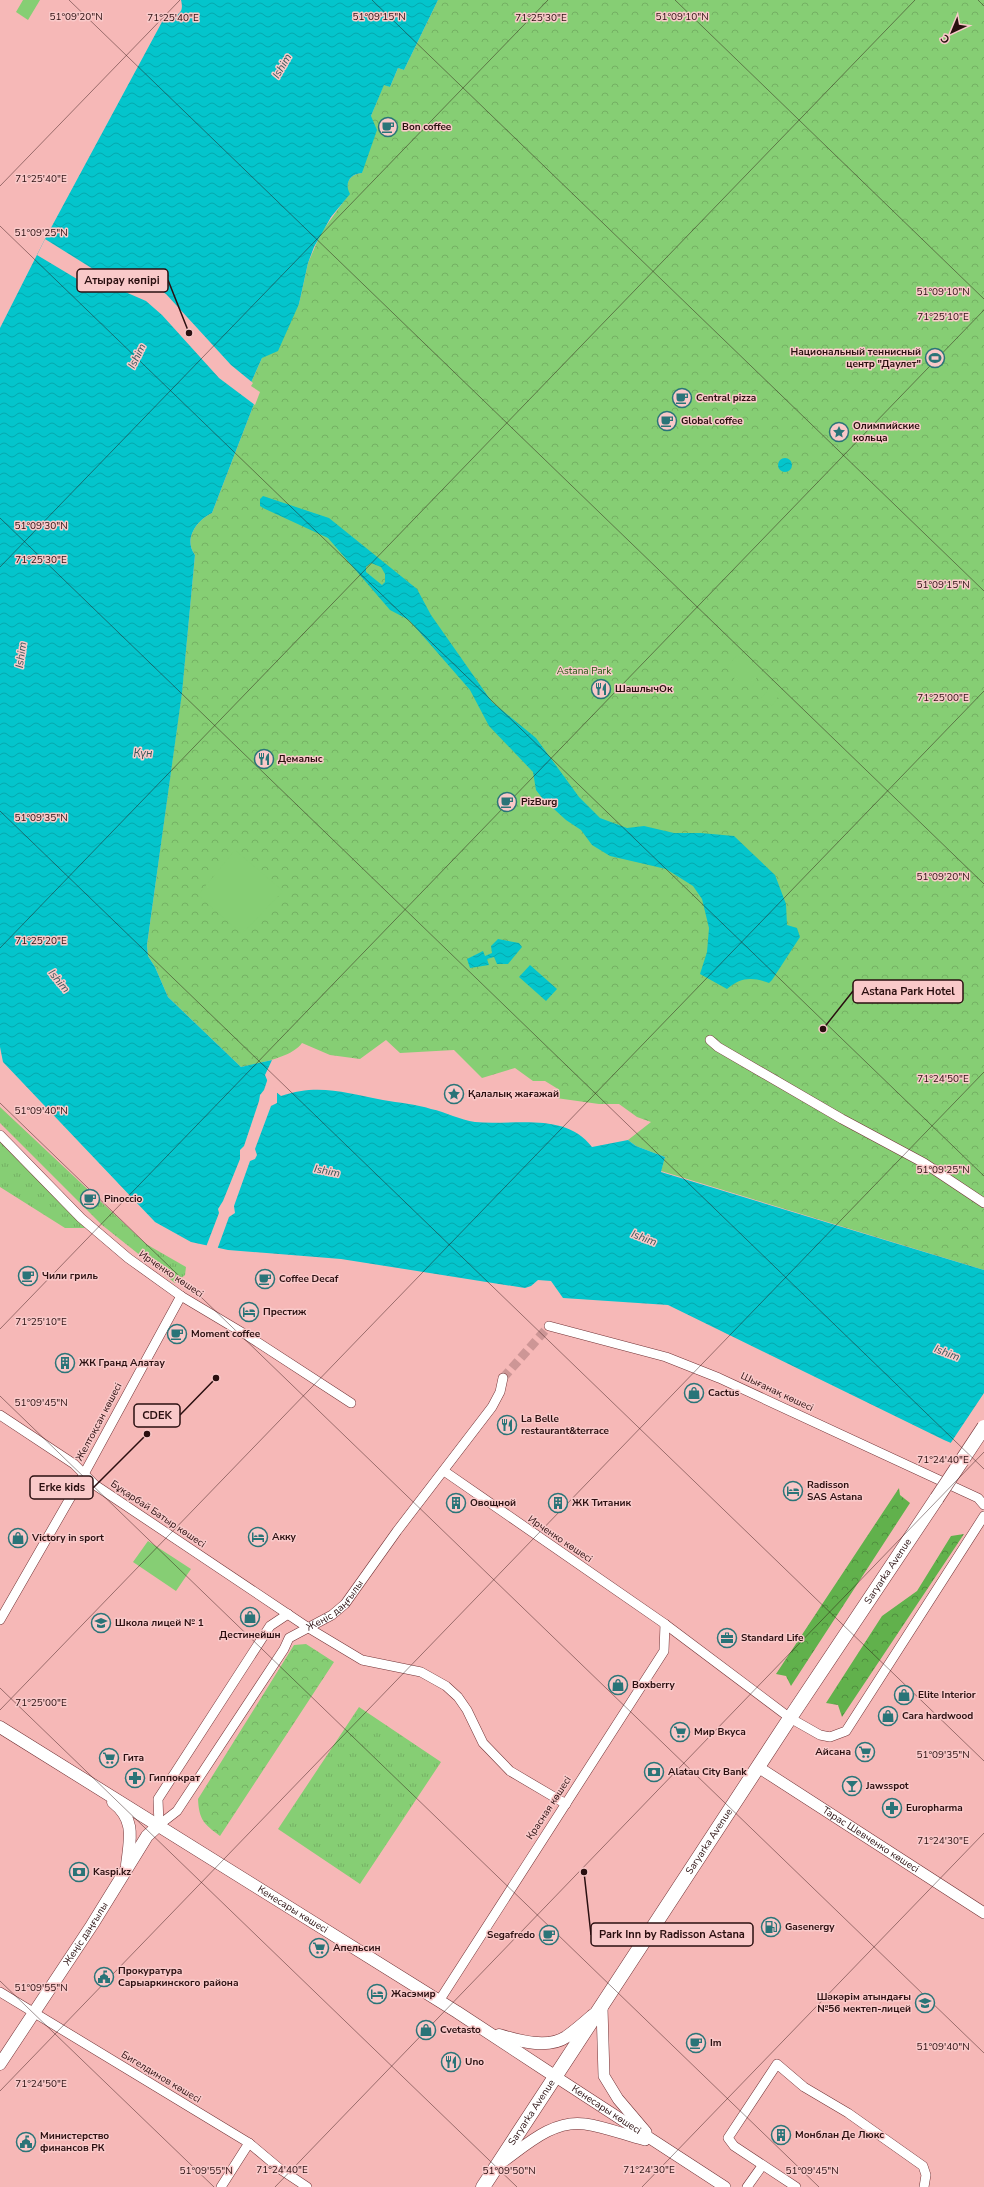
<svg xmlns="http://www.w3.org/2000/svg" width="984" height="2187" font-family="'Nunito Sans',sans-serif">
  <defs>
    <pattern id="grass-tufts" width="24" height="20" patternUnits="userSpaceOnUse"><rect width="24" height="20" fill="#86ce74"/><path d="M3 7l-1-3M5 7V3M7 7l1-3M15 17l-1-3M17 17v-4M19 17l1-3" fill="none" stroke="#74b063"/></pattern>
    <pattern id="forest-crowns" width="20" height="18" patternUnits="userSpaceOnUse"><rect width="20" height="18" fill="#61b14c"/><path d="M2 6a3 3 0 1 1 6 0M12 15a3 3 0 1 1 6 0" fill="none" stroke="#508e3e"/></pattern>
    <pattern id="park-crowns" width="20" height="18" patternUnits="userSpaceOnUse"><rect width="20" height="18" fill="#86ce74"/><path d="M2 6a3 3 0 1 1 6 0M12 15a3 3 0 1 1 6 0" fill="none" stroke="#74b063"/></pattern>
    <pattern id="water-waves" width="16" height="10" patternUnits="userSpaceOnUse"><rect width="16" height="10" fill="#04c5cc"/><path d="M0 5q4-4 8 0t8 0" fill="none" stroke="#05a8ae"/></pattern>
  </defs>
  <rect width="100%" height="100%" fill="#f6b8b7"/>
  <path fill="url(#grass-tufts)" d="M0,1107L146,1244L186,1267L185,1275L175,1283L102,1225L0,1123Z
    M0,1141L85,1228H65L0,1187Z
    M359,1707L441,1762L360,1884L278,1829Z"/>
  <path fill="url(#forest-crowns)" d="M899,1488L900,1495L910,1503L791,1686L786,1676L776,1674Z
    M964,1534L842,1717L838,1705L826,1703L882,1616L917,1591L951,1536Z"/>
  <path fill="url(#park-crowns)" d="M438,0H984V1270L661,1171L665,1157L636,1146L628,1140L651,1122L637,1117L619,1104H599L556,1098L558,1089L545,1081H533L515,1068L482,1078L454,1050L400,1053L386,1040L360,1059L330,1055L302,1043C291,1058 259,1063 241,1067L168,997L155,967L148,956L147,945L182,691L195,555C183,539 197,520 212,513L254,404L249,387L262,358L299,304L308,263L321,233L349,194C344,183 350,174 362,173L371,116L384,84L390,87L398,68L404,70Z
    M306,1644L334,1662L220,1836C204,1824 199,1820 198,1799L294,1645Z"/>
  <path fill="#86ce74" d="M23,0H40L28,20L16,12Z
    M737,655L761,668L752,688L734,679L736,673L727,667Z
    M770,687L780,694L772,706L761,699Z
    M235,850L283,891L242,934L198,895Z
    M148,1541L191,1569L176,1591L133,1562Z"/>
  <path fill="url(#water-waves)" fill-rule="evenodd" d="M181,0H438L404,70L398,68L390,87L384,85L371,116L377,130L362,173C350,174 344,183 350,194L331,217L314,247L308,263L299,304L278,351L262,358L249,387L254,404L212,513C197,520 183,539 195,555L182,693L147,945L148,956L155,967L168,997L241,1067L272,1060L265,1075L270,1087L281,1096C318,1083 346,1093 383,1100C399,1103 416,1104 431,1109C446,1112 460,1120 475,1122C513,1126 565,1111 592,1147L628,1140L636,1146L665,1157L661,1172L984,1270V1457L944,1440L668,1305L563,1298L551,1281L538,1280L531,1286L525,1288L341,1259L228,1250L191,1242L155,1222L3,1062L0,1047V328L45,239L163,20C175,15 185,16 181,0Z
    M778 465a7 7 0 1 1 14 0a7 7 0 1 1-14 0Z
    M263,496L329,518L417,589L431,615L492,702L536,738L579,797L600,818L627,828L644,826L674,833H701L734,836L775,875L786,904L787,925L797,928L800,937L772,980L769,983C752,977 741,977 727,989L700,974L707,952L709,928L702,899L693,886L666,869L610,856L592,845L581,830L566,820L543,799L536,790L533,772L489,726L470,690L409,620L390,610L328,538L263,508L260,506V499ZM371,563L381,567L385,574V582L382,585L366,572V567Z
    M498,939L519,943L522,947L508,964H497L494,957L487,959L489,965L470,968L467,959L483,951L485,956L492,953L491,946Z
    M530,965L557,989L546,1001L519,977Z"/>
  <path fill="#f6b8b7" d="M45,239L93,269L134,276L147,281L166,294L231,365L253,383L251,386L260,392L255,405L219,378L162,315L146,301L123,291L92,288L37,255Z
    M268,1078L272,1086L277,1090V1103L271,1106L255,1149L257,1155L255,1159L250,1161L234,1206L235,1213L229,1217L217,1250L206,1247L219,1213L218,1209L223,1201L240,1159V1150L244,1146L259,1101L260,1095L264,1090Z
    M984,1393V1459L950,1444Z"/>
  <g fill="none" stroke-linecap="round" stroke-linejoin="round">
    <path stroke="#cd9696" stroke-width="9" stroke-dasharray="9 4.5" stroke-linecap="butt" d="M503,1378L549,1326"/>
    <g stroke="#723235" stroke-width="10">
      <g id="minor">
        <path d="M710,1040L718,1047L842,1119L924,1163L984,1203"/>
        <path d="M0,1135L81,1218L128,1258L181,1296L248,1336L351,1403"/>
        <path d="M549,1326L666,1357L719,1378L978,1498L984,1505"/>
        <path d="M0,1415L74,1464L95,1485L307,1627L362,1660L421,1672L446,1686L458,1697L467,1710L483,1743L510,1771L566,1804"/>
        <path d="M444,1471L665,1624L790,1718L820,1735L830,1737L846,1731L984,1516"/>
        <path d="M0,1620L84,1474L181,1296"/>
        <path id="s1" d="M159,1825L177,1811L284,1649L289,1638L332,1615L345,1604L397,1531L492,1407L500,1392L503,1378"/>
        <path d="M159,1825L158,1799L270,1626L288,1614"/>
        <path d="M0,1992L249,2143L280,2169L307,2187"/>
        <path d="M439,2001L664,1651L665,1624"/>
        <path d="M221,2187L249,2143"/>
        <path d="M747,2187L762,2166"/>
        <path d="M796,2187L734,2146L728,2138L777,2064L804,2087L848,2113L923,2166L926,2175L924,2187"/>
      </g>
    </g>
    <g stroke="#723235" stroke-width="12">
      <g id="tertiary">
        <path id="s2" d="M758,1767L984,1913"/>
        <path d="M602,2008L604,2076L618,2099L646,2132"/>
        <path id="s3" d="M556,2077L725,2187"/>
        <path d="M501,2163C525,2146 553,2119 585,2124C606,2127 625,2135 645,2140"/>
      </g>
    </g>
    <g stroke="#723235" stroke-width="13">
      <g id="secondary">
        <path id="s4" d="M0,1727L457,2012L556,2077"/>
        <path d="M113,1802C136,1820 130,1839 127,1865"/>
        <path d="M499,2035C519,2041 548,2049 566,2037C576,2030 585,2022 593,2015"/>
        <path id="s5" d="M0,2064L92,1925L147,1836L159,1825"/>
      </g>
    </g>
    <g stroke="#723235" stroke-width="15">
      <g id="primary">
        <path id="s6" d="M483,2187L790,1718L937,1498"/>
      </g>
    </g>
    <use href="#minor" stroke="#fff" stroke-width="9"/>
    <use href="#tertiary" stroke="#fff" stroke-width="11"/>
    <use href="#secondary" stroke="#fff" stroke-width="12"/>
    <use href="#primary" stroke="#fff" stroke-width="14"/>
    <g stroke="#723235" stroke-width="15" stroke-linecap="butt">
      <path id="primary-bridge" d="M937,1498L984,1427"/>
    </g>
    <use href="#primary-bridge" stroke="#fff" stroke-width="14"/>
  </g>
  <path fill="none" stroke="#2a0f10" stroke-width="1" stroke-opacity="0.45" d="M69,0L984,884M372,0L984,591M675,0L984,299M978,0L984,6M0,186L180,0M0,226L984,1176M0,518L984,1469M0,567L548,0M0,811L984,1761M0,948L915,0M0,1103L984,2053M0,1329L984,310M0,1396L819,2187M0,1688L517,2187M0,1710L984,691M0,1981L214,2187M0,2091L984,1072M275,2187L984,1452M642,2187L984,1833"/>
  <defs>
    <g id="cafe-ring" transform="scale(1)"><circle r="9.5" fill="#f9c9c9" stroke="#2a7478" stroke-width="1.5"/><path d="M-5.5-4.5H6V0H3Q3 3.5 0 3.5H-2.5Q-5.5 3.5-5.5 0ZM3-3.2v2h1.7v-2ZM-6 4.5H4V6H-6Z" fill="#2a7478"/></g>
    <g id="stadium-ring" transform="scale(1)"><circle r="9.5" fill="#f9c9c9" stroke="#2a7478" stroke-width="1.5"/><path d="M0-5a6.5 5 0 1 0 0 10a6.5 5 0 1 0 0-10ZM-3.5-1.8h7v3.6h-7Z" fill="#2a7478"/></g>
    <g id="sight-ring" transform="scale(1)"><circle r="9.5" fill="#f9c9c9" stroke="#2a7478" stroke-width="1.5"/><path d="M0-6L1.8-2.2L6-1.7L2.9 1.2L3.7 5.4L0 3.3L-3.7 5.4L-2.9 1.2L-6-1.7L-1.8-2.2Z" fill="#2a7478"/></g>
    <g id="restaurant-ring" transform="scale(1)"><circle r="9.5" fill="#f9c9c9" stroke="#2a7478" stroke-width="1.5"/><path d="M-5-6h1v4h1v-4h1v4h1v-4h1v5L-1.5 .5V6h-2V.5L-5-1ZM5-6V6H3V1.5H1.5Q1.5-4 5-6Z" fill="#2a7478"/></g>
    <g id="hotel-ring" transform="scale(1)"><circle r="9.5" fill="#f9c9c9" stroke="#2a7478" stroke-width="1.5"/><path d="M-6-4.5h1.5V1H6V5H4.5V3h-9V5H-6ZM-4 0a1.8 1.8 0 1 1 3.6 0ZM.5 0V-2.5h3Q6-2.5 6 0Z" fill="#2a7478"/></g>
    <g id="building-ring" transform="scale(1)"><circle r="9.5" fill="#f9c9c9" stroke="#2a7478" stroke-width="1.5"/><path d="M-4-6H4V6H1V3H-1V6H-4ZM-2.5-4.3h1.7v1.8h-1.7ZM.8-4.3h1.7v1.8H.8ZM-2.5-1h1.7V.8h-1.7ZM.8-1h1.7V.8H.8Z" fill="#2a7478"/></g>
    <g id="shop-ring" transform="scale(1)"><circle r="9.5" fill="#f9c9c9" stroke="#2a7478" stroke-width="1.5"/><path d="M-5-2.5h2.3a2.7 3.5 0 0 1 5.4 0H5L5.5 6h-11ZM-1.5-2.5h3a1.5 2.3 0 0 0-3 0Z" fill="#2a7478"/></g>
    <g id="school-ring" transform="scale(1)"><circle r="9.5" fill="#f9c9c9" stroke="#2a7478" stroke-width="1.5"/><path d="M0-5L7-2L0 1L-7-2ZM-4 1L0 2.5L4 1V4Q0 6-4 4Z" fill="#2a7478"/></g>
    <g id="office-ring" transform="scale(1)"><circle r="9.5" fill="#f9c9c9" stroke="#2a7478" stroke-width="1.5"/><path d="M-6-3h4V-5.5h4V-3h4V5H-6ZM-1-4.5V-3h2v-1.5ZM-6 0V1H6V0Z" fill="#2a7478"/></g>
    <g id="supermarket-ring" transform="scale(1)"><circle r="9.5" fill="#f9c9c9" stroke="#2a7478" stroke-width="1.5"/><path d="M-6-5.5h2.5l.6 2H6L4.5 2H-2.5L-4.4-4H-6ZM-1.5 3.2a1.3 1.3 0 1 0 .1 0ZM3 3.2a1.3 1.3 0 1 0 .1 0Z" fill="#2a7478"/></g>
    <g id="bank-ring" transform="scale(1)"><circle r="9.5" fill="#f9c9c9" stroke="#2a7478" stroke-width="1.5"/><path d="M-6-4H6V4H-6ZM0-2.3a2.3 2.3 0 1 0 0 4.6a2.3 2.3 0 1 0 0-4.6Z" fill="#2a7478"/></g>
    <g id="pharmacy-ring" transform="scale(1)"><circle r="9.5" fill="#f9c9c9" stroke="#2a7478" stroke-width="1.5"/><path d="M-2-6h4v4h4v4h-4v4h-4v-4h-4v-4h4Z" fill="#2a7478"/></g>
    <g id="bar-ring" transform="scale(1)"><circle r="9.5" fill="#f9c9c9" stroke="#2a7478" stroke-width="1.5"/><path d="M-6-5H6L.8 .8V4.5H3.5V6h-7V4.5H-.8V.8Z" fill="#2a7478"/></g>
    <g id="fuel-ring" transform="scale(1)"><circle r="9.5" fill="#f9c9c9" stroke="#2a7478" stroke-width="1.5"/><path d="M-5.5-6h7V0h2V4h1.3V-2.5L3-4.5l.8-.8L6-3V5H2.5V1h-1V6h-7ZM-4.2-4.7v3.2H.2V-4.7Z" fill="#2a7478"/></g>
    <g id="civic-ring" transform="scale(1)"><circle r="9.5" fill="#f9c9c9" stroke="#2a7478" stroke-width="1.5"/><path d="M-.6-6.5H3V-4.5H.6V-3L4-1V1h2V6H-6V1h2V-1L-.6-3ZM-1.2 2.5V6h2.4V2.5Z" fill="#2a7478"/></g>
  </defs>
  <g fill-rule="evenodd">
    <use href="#cafe-ring" x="388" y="127"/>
    <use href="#stadium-ring" x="935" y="358"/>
    <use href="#cafe-ring" x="682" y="398"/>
    <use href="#cafe-ring" x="667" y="421"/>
    <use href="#sight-ring" x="839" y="432"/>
    <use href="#restaurant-ring" x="601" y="689"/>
    <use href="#restaurant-ring" x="264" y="759"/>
    <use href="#cafe-ring" x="507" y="802"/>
    <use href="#sight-ring" x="454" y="1094"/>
    <use href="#cafe-ring" x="90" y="1199"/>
    <use href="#cafe-ring" x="28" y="1276"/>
    <use href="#cafe-ring" x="265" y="1279"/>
    <use href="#hotel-ring" x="249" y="1312"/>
    <use href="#cafe-ring" x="177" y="1334"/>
    <use href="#building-ring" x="65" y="1363"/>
    <use href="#shop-ring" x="694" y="1393"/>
    <use href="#restaurant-ring" x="507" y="1425"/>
    <use href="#hotel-ring" x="793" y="1491"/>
    <use href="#building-ring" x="456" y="1503"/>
    <use href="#building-ring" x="558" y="1503"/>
    <use href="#hotel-ring" x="258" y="1537"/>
    <use href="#shop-ring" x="18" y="1538"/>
    <use href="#shop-ring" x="250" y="1617"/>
    <use href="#school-ring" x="101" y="1623"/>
    <use href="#office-ring" x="727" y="1638"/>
    <use href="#shop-ring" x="618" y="1685"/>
    <use href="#shop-ring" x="904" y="1695"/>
    <use href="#shop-ring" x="888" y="1716"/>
    <use href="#supermarket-ring" x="680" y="1732"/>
    <use href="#supermarket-ring" x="865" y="1752"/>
    <use href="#supermarket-ring" x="109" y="1758"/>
    <use href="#bank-ring" x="654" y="1772"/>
    <use href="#pharmacy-ring" x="135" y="1778"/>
    <use href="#bar-ring" x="852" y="1786"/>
    <use href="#pharmacy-ring" x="892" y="1808"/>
    <use href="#bank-ring" x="79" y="1872"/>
    <use href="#fuel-ring" x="771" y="1927"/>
    <use href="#cafe-ring" x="549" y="1935"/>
    <use href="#supermarket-ring" x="319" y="1948"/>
    <use href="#civic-ring" x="104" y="1977"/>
    <use href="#hotel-ring" x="377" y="1994"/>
    <use href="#school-ring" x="925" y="2003"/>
    <use href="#shop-ring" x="426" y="2030"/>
    <use href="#cafe-ring" x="696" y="2043"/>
    <use href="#restaurant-ring" x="451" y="2062"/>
    <use href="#building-ring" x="781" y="2135"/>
    <use href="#civic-ring" x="26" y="2142"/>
  </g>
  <g text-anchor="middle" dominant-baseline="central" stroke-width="3" stroke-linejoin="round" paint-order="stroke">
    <g font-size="10" font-weight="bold" fill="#2a0f10" stroke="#f9c9c9" text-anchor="start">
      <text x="402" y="127">Bon coffee</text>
      <text x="921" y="352" text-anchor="end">Национальный теннисный<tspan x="921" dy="12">центр "Даулет"</tspan></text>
      <text x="696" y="398">Central pizza</text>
      <text x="681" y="421">Global coffee</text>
      <text x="853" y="426">Олимпийские<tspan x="853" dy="12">кольца</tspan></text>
      <text x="615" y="689">ШашлычОк</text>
      <text x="278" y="759">Демалыс</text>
      <text x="521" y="802">PizBurg</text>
      <text x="468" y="1094">Қалалық жағажай</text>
      <text x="104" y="1199">Pinoccio</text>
      <text x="42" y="1276">Чили гриль</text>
      <text x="279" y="1279">Coffee Decaf</text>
      <text x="263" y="1312">Престиж</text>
      <text x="191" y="1334">Moment coffee</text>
      <text x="79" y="1363">ЖК Гранд Алатау</text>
      <text x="708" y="1393">Cactus</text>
      <text x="521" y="1419">La Belle<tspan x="521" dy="12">restaurant&amp;terrace</tspan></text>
      <text x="807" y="1485">Radisson<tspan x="807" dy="12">SAS Astana</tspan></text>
      <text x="470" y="1503">Овощной</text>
      <text x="572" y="1503">ЖК Титаник</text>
      <text x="272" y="1537">Акку</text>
      <text x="32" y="1538">Victory in sport</text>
      <text x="115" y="1623">Школа лицей № 1</text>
      <text x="250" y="1635" text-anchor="middle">Дестинейшн</text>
      <text x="741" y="1638">Standard Life</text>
      <text x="632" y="1685">Boxberry</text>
      <text x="918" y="1695">Elite Interior</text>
      <text x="902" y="1716">Cara hardwood</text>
      <text x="694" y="1732">Мир Вкуса</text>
      <text x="851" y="1752" text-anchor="end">Айсана</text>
      <text x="123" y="1758">Гита</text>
      <text x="668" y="1772">Alatau City Bank</text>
      <text x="149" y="1778">Гиппократ</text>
      <text x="866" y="1786">Jawsspot</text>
      <text x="906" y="1808">Europharma</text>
      <text x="93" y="1872">Kaspi.kz</text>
      <text x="785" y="1927">Gasenergy</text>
      <text x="535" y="1935" text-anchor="end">Segafredo</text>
      <text x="333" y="1948">Апельсин</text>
      <text x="118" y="1971">Прокуратура<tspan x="118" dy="12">Сарыаркинского района</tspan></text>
      <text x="391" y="1994">Жасэмир</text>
      <text x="911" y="1997" text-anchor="end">Шәкәрім атындағы<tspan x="911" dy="12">№56 мектеп-лицей</tspan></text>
      <text x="440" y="2030">Cvetasto</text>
      <text x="710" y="2043">Im</text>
      <text x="465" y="2062">Uno</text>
      <text x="795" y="2135">Монблан Де Люкс</text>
      <text x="40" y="2136">Министерство<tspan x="40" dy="12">финансов РК</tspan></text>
    </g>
    <g font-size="10" fill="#1d520c" stroke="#f9c9c9">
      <text x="584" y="671">Astana Park</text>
    </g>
    <g font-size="10" fill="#2a0f10" stroke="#f9c9c9">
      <text transform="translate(171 1274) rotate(34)">Ирченко көшесі</text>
      <text transform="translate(777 1392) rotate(25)">Шығанақ көшесі</text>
      <text transform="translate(99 1422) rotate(-62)">Желтоқсан көшесі</text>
      <text transform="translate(158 1514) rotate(34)">Бұқарбай Батыр көшесі</text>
      <text transform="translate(560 1539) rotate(34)">Ирченко көшесі</text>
      <text stroke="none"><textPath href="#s6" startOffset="737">Saryarka Avenue</textPath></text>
      <text stroke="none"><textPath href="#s1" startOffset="286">Жеңіс даңғылы</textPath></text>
      <text transform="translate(549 1808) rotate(-57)">Красная көшесі</text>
      <text stroke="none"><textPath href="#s2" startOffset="134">Тарас Шевченко көшесі</textPath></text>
      <text stroke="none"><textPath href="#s6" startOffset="413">Saryarka Avenue</textPath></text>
      <text stroke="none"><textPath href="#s4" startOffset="345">Кенесары көшесі</textPath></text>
      <text stroke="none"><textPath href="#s5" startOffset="156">Жеңіс даңғылы</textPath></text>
      <text transform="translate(161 2077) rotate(31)">Бигелдинов көшесі</text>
      <text stroke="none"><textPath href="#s3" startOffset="60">Кенесары көшесі</textPath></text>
      <text stroke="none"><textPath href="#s6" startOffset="89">Saryarka Avenue</textPath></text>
    </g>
    <g font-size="11" font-style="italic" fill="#38585a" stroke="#f9c9c9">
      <text transform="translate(282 66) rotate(-60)">Ishim</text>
      <text transform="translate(137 356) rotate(-64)">Ishim</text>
      <text transform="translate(21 655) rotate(-82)">Ishim</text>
      <text x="143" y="753">Күн</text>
      <text transform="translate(59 981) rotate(51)">Ishim</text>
      <text transform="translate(327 1171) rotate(11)">Ishim</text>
      <text transform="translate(644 1238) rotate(21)">Ishim</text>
      <text transform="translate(947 1353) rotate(21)">Ishim</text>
    </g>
  </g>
  <g font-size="10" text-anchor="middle" fill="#2a0f10" stroke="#f9c9c9" stroke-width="3" stroke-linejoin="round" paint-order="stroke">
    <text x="76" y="20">51°09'20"N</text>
    <text x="379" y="20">51°09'15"N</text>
    <text x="682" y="20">51°09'10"N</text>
    <text x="173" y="21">71°25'40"E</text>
    <text x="541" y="21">71°25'30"E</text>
    <text x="41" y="182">71°25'40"E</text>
    <text x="41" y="236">51°09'25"N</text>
    <text x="943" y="295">51°09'10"N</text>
    <text x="943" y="320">71°25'10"E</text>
    <text x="41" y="529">51°09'30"N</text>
    <text x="41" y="563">71°25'30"E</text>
    <text x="943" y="588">51°09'15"N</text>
    <text x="943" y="701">71°25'00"E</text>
    <text x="41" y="821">51°09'35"N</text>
    <text x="943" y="880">51°09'20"N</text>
    <text x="41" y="944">71°25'20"E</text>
    <text x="943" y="1082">71°24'50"E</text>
    <text x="41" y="1114">51°09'40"N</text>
    <text x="943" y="1173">51°09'25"N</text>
    <text x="41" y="1325">71°25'10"E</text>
    <text x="41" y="1406">51°09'45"N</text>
    <text x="943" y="1463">71°24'40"E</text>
    <text x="41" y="1706">71°25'00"E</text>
    <text x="943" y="1758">51°09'35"N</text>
    <text x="943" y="1844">71°24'30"E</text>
    <text x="41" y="1991">51°09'55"N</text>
    <text x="943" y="2050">51°09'40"N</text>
    <text x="41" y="2087">71°24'50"E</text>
    <text x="282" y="2173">71°24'40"E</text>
    <text x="649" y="2173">71°24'30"E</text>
    <text x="206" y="2174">51°09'55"N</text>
    <text x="509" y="2174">51°09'50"N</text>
    <text x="812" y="2174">51°09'45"N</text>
  </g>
  <path fill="none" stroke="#2a0f10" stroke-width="1.5" d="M189 333L168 280M823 1029L853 991M216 1378L180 1415M147 1434L93 1488M584 1872L591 1935"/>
  <g fill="#2a0f10" stroke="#f9c9c9" stroke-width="1.5">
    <circle cx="189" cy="333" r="4"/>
    <circle cx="823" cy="1029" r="4"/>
    <circle cx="216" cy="1378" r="4"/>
    <circle cx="147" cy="1434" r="4"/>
    <circle cx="584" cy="1872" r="4"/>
  </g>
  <g fill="#f9c9c9" stroke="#2a0f10" stroke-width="1.5">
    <rect x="77" y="269" width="91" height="23" rx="4"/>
    <rect x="853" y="980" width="110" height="23" rx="4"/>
    <rect x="134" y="1404" width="46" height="23" rx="4"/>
    <rect x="30" y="1476" width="63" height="23" rx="4"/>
    <rect x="591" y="1923" width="162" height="23" rx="4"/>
  </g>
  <g font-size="11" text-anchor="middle" font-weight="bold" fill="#2a0f10">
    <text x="122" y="284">Атырау көпірі</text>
    <text x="908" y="995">Astana Park Hotel</text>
    <text x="157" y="1419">CDEK</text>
    <text x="62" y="1491">Erke kids</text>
    <text x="672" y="1938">Park Inn by Radisson Astana</text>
  </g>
  <g transform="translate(952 32) rotate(224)" stroke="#f9c9c9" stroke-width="3" paint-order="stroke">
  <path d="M0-3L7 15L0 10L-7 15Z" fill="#2a0f10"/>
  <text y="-6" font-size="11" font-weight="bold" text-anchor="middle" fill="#2a0f10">С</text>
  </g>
</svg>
